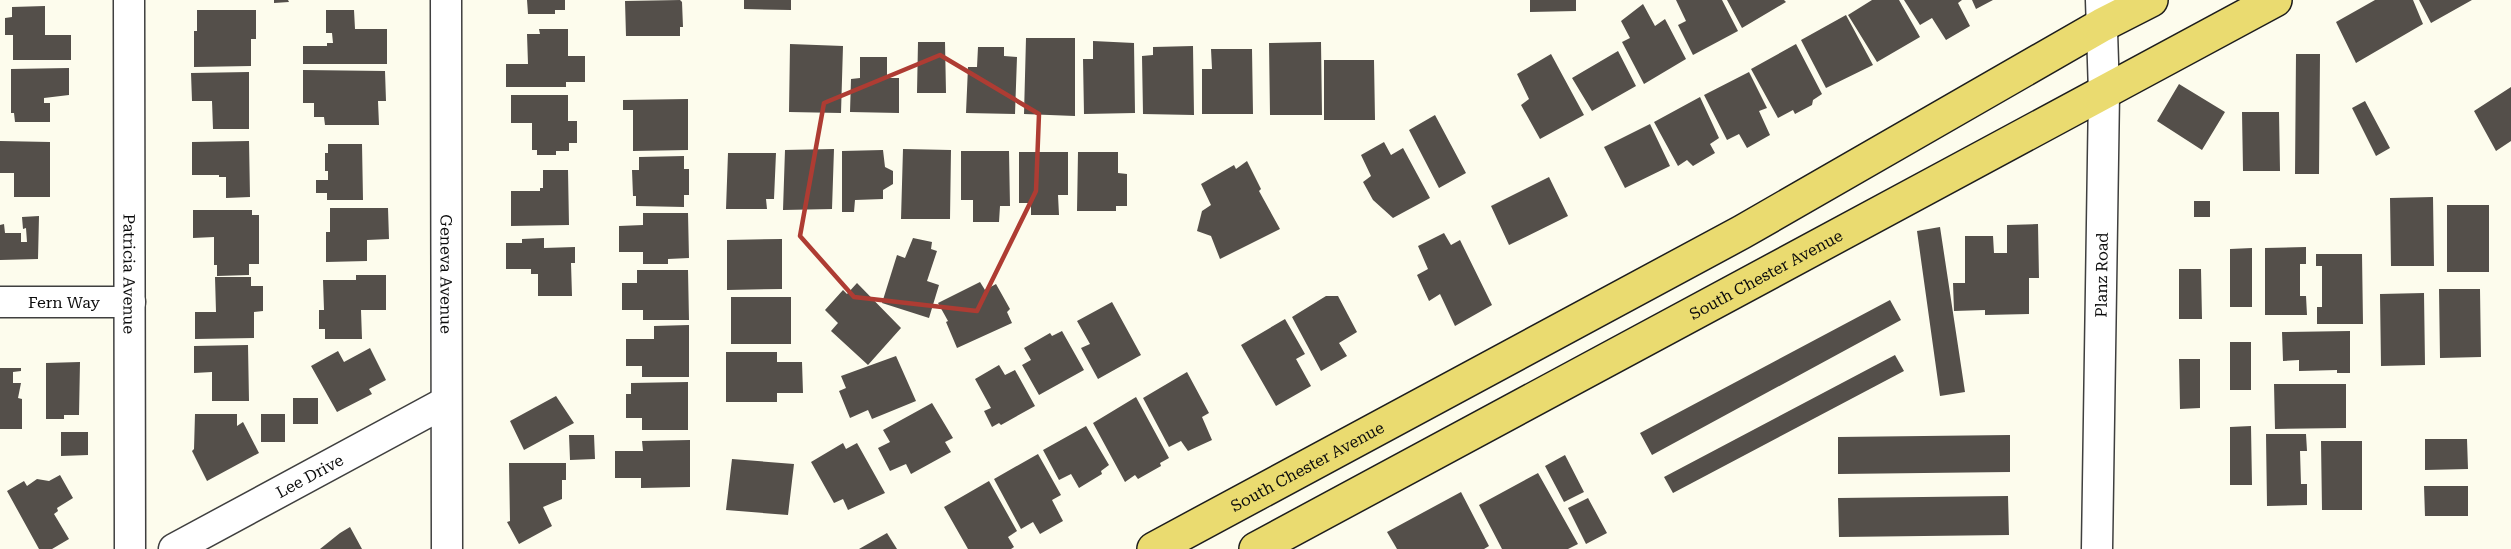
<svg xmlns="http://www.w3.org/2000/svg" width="2511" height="549" font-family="'Roboto Serif',serif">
  <rect width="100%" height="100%" fill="#fdfced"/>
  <path fill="#544f4a" d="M274,0H288L289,2L274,3Z
    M527,0H565V10H555V14H528Z
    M680,0L682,2L683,27H680V36H626L625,1Z
    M744,0H791V10L744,9Z
    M1530,0H1576V11L1530,12Z
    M1676,0H1722L1738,31L1693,55L1678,25L1686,21Z
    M1727,0H1784L1786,2L1742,28Z
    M1872,0H1899L1920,37L1877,62L1848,15Z
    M1904,0H1962L1958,3L1970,26L1946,40L1932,18L1920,25Z
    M1972,0H1993L1976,9Z
    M2375,0H2413L2423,24L2356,63L2336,22Z
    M2419,0H2472L2431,23Z
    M1643,4L1655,26L1665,19L1686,59L1644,84L1622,42L1630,38L1621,21Z
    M45,6V35H71V60H13V35H5V18L12,17V7Z
    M197,10H256V39H251V66L194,67V31H197Z
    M326,10H354L355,29H387V64H303V46H327V43H333L332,33H326Z
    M1846,15L1873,65L1826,88L1801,40Z
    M539,29H568V56H585V82H566V87H506V64H528L527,34H540Z
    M1026,38H1075V116L1024,114Z
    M1093,41L1134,43L1135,113L1084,114L1083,59H1093Z
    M918,42H945L946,93H917Z
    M1321,42L1322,115H1270L1269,43Z
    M790,44L843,46L841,113L789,112Z
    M1796,44L1822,94L1813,100L1812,105L1795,114L1793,110L1778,118L1751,69Z
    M1193,46L1194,115L1143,114L1142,56L1153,55V47Z
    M978,47H1004V56L1017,57L1015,114L966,113L968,67H977Z
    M1211,49H1252L1253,114H1202V69H1212Z
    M1618,51L1636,86L1592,111L1572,78Z
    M1551,54L1584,115L1540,139L1521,105L1529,99L1517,74Z
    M2296,54H2320L2319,174H2295Z
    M860,57H887V78H899V113L850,112L851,79L860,78Z
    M1324,60H1374L1375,120H1324Z
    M69,68V95L44,98V103H50V122H15L14,113H11V69Z
    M303,70L385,71L386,101H378L379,125H325L324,117H314V103H303Z
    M249,72V129H213L212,101H192L191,73Z
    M1749,72L1767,108L1759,111L1770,135L1747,148L1739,134L1727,140L1704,95Z
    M2179,84L2225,112L2202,150L2157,121Z
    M2511,87V141L2496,151L2474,111Z
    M511,95H568V121H577V143H569V151H556V155H537V150H532V123H511Z
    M1700,97L1719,138L1710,144L1715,153L1693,166L1687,160L1678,166L1654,122Z
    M688,99V150L633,151V110H623V100Z
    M2365,101L2390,148L2376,156L2352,108Z
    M2242,112H2279L2280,171H2243Z
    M1435,115L1466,173L1439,188L1409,130Z
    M1650,124L1670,166L1625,188L1604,147Z
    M0,141L50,142V197H14V173H0Z
    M249,141L250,197L226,198V177H219V175H192V142Z
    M1384,142L1391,155L1403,148L1430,198L1393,218L1373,200L1363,182L1371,176L1361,155Z
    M328,144H362L363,200H327V193H316V180H328V171H325V153H328Z
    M834,149L832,209L783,210L785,150Z
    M903,149L951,150L950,219H901Z
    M883,150L885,167L893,171V184L883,190V199L855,200L854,212H842V151Z
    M961,151H1009L1010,206H1000L999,222H973V200H961Z
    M1019,152H1068V195H1058L1059,215H1031V203H1019Z
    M1078,152H1118V173L1127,174V206H1116V211H1077Z
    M728,153H776L774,199H766L767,209H726Z
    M684,156V169H689V195H684V207L636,206V196H633L632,170H639V157Z
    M1247,161L1261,189L1259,191L1280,229L1220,259L1211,236L1197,231L1202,211L1211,205L1201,184L1234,165L1236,169Z
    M543,170H568L569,225L511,226V191H540V188H543Z
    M1549,177L1568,216L1509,245L1491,206Z
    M2433,197L2434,266H2391L2390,198Z
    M2194,201H2210V217H2194Z
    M2447,205H2489V272H2447Z
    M330,208H388L389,239L367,240V261L326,262V232H330Z
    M193,210H252V215H259V264H249V275L217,276V265H214V237L193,238Z
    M643,213H688L689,258L668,259V264H643V252H619V226L643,225Z
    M39,216L38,259L0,260V225L4,224L5,233H21V242H27L26,228L23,229L22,217Z
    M2038,224L2039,278H2029V314L1985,315V310L1954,311L1953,283H1965V236H1993L1994,253H2007V225Z
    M1940,227L1965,392L1940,396L1917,231Z
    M1444,233L1451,245L1460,240L1492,305L1455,326L1440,294L1429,301L1417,275L1428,269L1418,246Z
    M544,238V248L575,247V263H571L572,296H538V274H531V269H506V243H522V239Z
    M913,238L932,242L931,249L937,251L927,281L939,285L929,318L882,303L897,255L905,258Z
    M782,239V289L727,290V240Z
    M2306,247V264H2300V296H2306L2307,315H2265V248Z
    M2252,248V307H2230V249Z
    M2316,254H2362L2363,324H2317V307H2322V266H2316Z
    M2179,269H2201L2202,319H2179Z
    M637,270H688L689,320H643V310H622V283H637Z
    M356,275H386V310H361L362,339H325V329H319V310H324L323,280H356Z
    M215,277H251V286H263V311L254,312V338L195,339V312H216Z
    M980,282L985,290L996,284L1010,309L1007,312L1012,323L957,348L946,322L948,321L938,303Z
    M857,283L901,328L868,365L831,331L838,323L825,310L843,290L847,294Z
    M2439,289H2480L2481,357L2440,358Z
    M2424,293L2425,365L2381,366L2380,294Z
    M1326,296H1338L1357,332L1339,343L1347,356L1321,371L1292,317Z
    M731,297H791V344H731Z
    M1890,300L1901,320L1652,455L1640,433Z
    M1112,302L1141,355L1098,379L1081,348L1090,344L1077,321Z
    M1285,319L1305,354L1296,359L1311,386L1276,406L1241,345Z
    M689,325V377H642V366H626V339H654V326Z
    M1062,331L1084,370L1039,395L1022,365L1031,360L1024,348L1050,333L1052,336Z
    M2350,331V373H2337V370L2299,371V360L2283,361L2282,332Z
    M2230,342H2251V390H2230Z
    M248,345L249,401H212V372L194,373V346Z
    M370,348L386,380L369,389L372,394L337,412L311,366L338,351L344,362Z
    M726,352H777V362H802L803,393H777V402H726Z
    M1895,355L1904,371L1673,493L1664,477Z
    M896,356L916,401L872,419L868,410L850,418L839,391L846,388L841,376Z
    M2179,359H2200V408L2180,409Z
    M80,362L79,415H64V419H46V363Z
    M999,365L1005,375L1015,370L1035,406L1001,425L999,423L992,427L984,411L991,408L975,379Z
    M0,368H21V371L13,372V383H21L18,398L22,399V429H0Z
    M1187,372L1209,413L1202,417L1212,440L1188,451L1181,441L1169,447L1143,398Z
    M688,382V430H642V418H626V394H631V383Z
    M2274,384H2346V428L2275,429Z
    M556,396L574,423L524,450L510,421Z
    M1136,397L1169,458L1160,463L1161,466L1138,479L1135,475L1125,482L1093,423Z
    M293,398H318V424H293Z
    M932,403L953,438L945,442L951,452L911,474L906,464L890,471L878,448L890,442L883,430Z
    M195,414H237V426L243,422L259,453L207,481L192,451L194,449Z
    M261,414H285V442H261Z
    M1086,426L1109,465L1101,471L1102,474L1079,488L1071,474L1059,480L1043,450Z
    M2251,426L2252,485H2230V427Z
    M61,432H88V455L61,456Z
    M2266,434H2306L2307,451H2300L2301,484H2307V505L2267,506Z
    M569,435H594L595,459L570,460Z
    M2010,435V472L1838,474V437Z
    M2425,439H2467L2468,469L2425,470Z
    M690,440V487L641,488V478H615V451H643L642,441Z
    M2321,441H2362V510H2322Z
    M843,443L846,449L857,443L885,493L848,510L843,499L834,503L811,462Z
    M1038,454L1061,495L1052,500L1063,521L1040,534L1033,522L1021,529L994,479Z
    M1565,455L1584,492L1564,502L1545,466Z
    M732,459L794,464L788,515L726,510Z
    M509,463H566V480H562V499L543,507L552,526L519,544L507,522L510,521Z
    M1538,473L1578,544L1568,549H1502L1479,505Z
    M60,475L73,498L57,508L58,511L54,514L69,539L52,549H39L7,491L24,481L27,486L37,479L49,481Z
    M989,481L1017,531L1008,537L1014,547L1011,549H968L944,507Z
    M2424,486H2468V516H2425Z
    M1461,492L1489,546L1484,549H1397L1387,532Z
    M2008,496L2009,535L1839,537L1838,498Z
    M1588,498L1607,533L1586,544L1568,508Z
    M350,527L362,549H320L340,533Z
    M887,533L897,549H859Z"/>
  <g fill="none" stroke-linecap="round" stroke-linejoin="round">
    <g stroke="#3f3f3f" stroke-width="33">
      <g id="minor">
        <path id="s1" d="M129,0L130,549"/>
        <path id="s2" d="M446,0L447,549"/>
        <path id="s3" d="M0,302H130"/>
        <path id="s4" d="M174,549L446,402"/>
        <path id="s5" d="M2097,549L2104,93L2101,0"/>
      </g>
    </g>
    <g stroke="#1d1d1d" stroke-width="36">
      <g id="major">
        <path id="s6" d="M1154,549L1742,232L2102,25L2151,0"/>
        <path id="s7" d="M1256,549L2275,0"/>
      </g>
    </g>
    <use href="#minor" stroke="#fff" stroke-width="30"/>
    <use href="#major" stroke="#eadb70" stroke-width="33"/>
  </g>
  <path fill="none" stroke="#ae3c33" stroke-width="4.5" stroke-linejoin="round" d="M940,55L1039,114L1036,191L977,311L854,297L800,236L824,103Z"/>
  <g text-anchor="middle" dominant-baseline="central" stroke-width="6" stroke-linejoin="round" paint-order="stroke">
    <g font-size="16" fill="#0c0c0c" stroke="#fff">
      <text stroke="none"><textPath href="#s1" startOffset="274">Patricia Avenue</textPath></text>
      <text stroke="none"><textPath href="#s7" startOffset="579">South Chester Avenue</textPath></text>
      <text stroke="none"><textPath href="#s5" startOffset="274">Planz Road</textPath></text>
      <text stroke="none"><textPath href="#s2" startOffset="274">Geneva Avenue</textPath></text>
      <text stroke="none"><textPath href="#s3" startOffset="64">Fern Way</textPath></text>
      <text stroke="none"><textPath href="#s6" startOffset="174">South Chester Avenue</textPath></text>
      <text stroke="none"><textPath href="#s4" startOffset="154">Lee Drive</textPath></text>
    </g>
  </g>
</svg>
